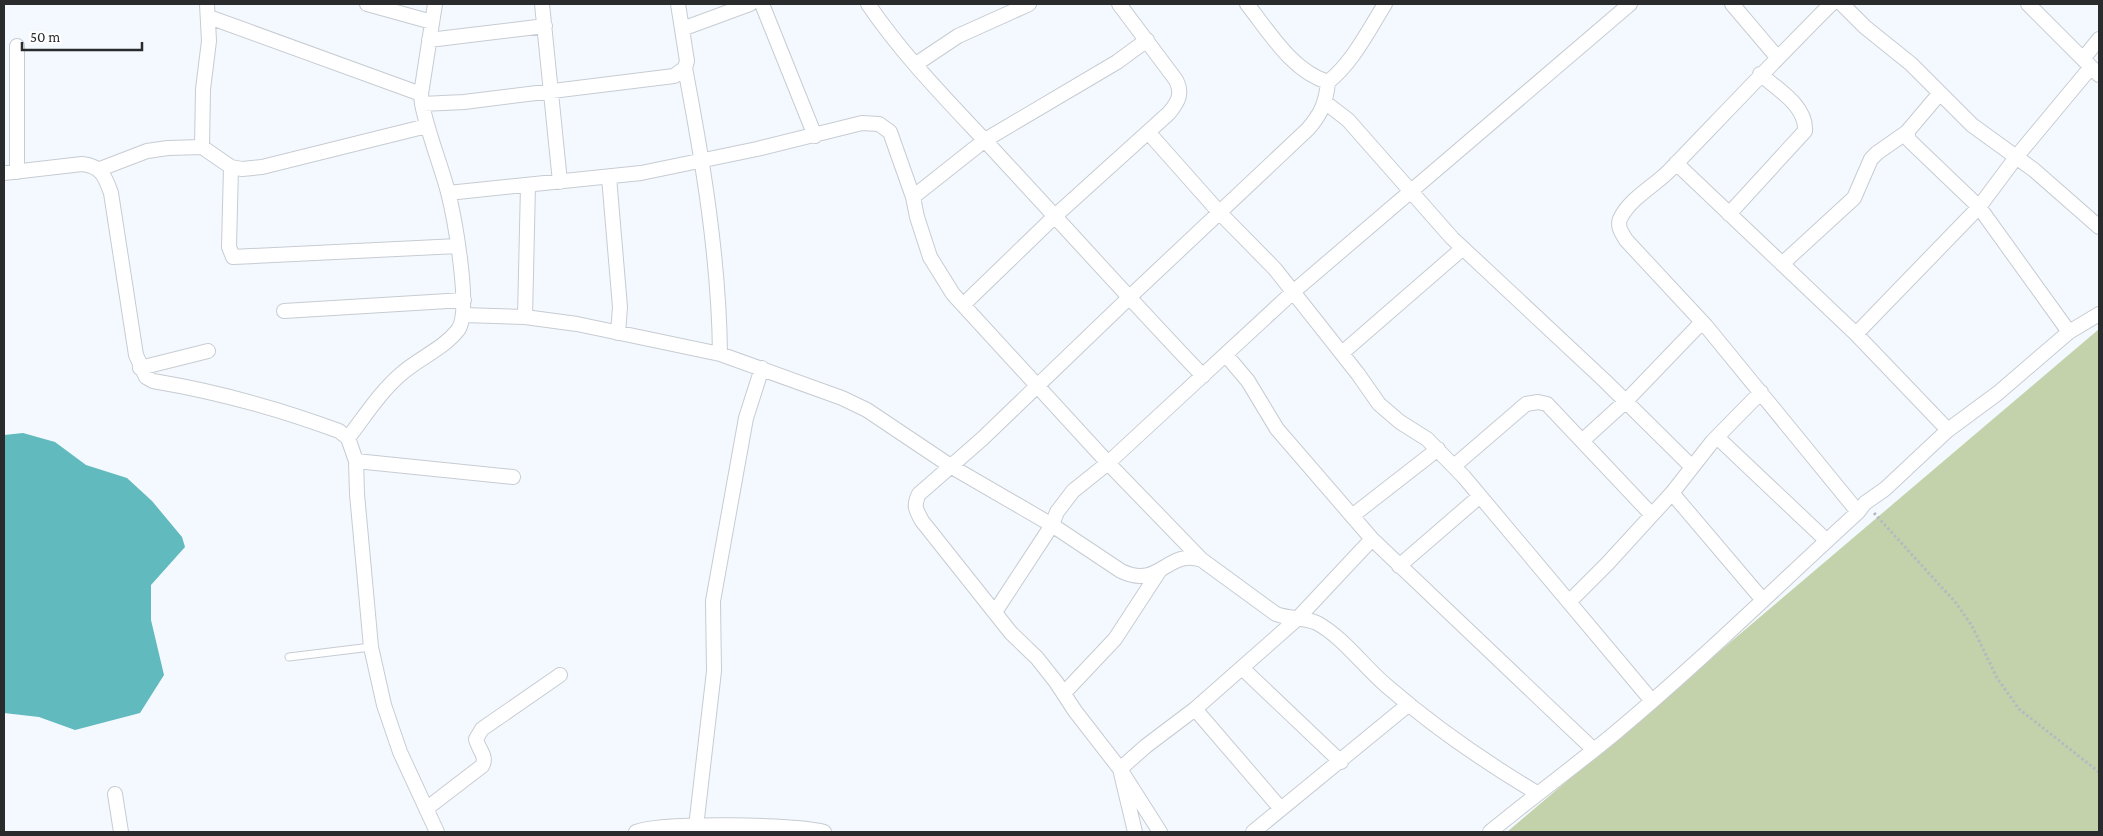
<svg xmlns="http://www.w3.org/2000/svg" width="2103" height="836" font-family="'Crimson Pro',serif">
  <rect width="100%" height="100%" fill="#f4f9ff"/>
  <path fill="#c3d2ab" d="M2099,329V832H1507Z"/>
  <path fill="#60babe" d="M23,433L55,442L86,465L127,478L152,501L182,537L185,547L151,585V620L164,675L140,713L75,730L39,717L4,713V435Z"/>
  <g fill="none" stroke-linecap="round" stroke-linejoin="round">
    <g stroke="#c7ccd2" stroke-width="9">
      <path id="lane" d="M289,657L371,647"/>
    </g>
    <g stroke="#c7ccd2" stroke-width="16">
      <path id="street" d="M367,4L432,22
        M542,4L560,182
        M762,4L815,136
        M868,4C906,60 956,109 1002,159C1069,231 1135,305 1203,376
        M1247,4C1270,33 1292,71 1328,82C1353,62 1368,31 1385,4
        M1732,4L1777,57
        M1831,4C1776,59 1723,115 1669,171C1653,187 1629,199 1620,219C1617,227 1622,233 1626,240L1706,326L1858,512
        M1842,4L1865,27L1911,64L1972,125L2034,170L2099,227
        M2028,4L2099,75
        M209,17L421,94
        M682,29L750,4
        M429,40L545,26
        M17,46V172
        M2083,59L2099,39
        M916,64L958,36L1029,4
        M685,68C703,162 719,259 720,354
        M1940,93L1907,132L1909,140L1979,207L2069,332
        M1326,103L1348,120L1452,238L1605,381L1692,467
        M422,104L464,102L674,76L685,68L687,61L678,4
        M1148,132L1219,212L1275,269L1358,374L1379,404L1400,422L1427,439L1464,477L1652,701
        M202,147L203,89L209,41L207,4
        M1676,163L1856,334L1948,430
        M231,167L229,247L233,257L458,246
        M100,169L147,151L168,148L202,147L231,167L242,169L262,167L427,126
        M4,173L82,164C101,166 105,176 111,193L136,355L146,377L153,381C219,392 277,408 339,431L348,438L356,461L357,494L371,647L384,705L400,752L437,832
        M609,177L620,307L618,333
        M448,193L641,173L757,149L862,123L879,124L890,132L913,197L917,217L930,257L953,294L1108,463L1201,559
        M913,197L985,140L1117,62L1147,40
        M1729,214L1805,131C1807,106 1777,89 1760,74
        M1782,264L1854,198L1871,159L1877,153L1907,132
        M963,305L1055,216L1169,113C1178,102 1183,94 1176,80L1119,4
        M284,311L464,300
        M463,315L525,317L577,324L720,354L842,398L867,410L952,467L1052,525L1121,571C1161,590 1166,548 1202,560L1276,614C1289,619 1304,617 1317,623C1344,638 1364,667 1388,687C1434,727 1485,762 1537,793
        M525,317L528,185
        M1856,334L1979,207L2017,156L2091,67
        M1342,353L1463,248
        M1226,355L1248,381L1277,429L1372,539L1594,750
        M140,368L208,351
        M1717,437L1827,541
        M348,438C365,416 380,392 401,374C419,358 443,349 458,330C472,311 454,216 448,192C440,162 428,134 422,104L421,94L435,4
        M1582,441L1626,401L1702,322
        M356,461L513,477
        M1454,466L1526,404L1538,402L1547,404L1651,514
        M1672,493L1762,599
        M1352,516L1438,449
        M1399,566L1480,496
        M1569,602L1608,563L1672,493L1712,442L1761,392
        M995,612L1052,525L1057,512L1073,491L1108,463L1293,292L1630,4
        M1242,668L1341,762
        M1064,693L1115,639L1160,570
        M1195,709L1281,809
        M115,794L121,832
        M426,809L482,766C488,757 478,749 476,739L482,729L560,675
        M696,827L714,671L713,601L746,418L762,368
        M636,832C660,822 797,824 824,832
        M1135,832L1120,769L1146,746L1195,709L1297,619L1372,539
        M1160,832L1120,769L1075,711L1056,682L1037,658L1011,633L922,521C916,510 913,506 919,494L982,439L1136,291L1308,129C1321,114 1326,103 1328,82
        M1253,832L1409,704
        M1490,832C1531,798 1574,767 1615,733C1699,663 1777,586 1858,512L1865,503L1885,489L1948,430L1998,393L2069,332L2099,314"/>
    </g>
    <path stroke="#b6babf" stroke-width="3" stroke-dasharray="2.5 2.5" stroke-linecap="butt" d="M1874,513L1956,603L1972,626L1997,678L2019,709L2099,772"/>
    <use href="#lane" stroke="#fff" stroke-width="7"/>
    <use href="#street" stroke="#fff" stroke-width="14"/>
  </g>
  <rect width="2103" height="836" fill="none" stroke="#292b2d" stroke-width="10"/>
  <path d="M22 42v8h120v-8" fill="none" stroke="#292b2d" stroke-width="2.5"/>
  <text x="30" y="42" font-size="15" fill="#292b2d" stroke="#ffffff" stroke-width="4" paint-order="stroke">50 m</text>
</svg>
